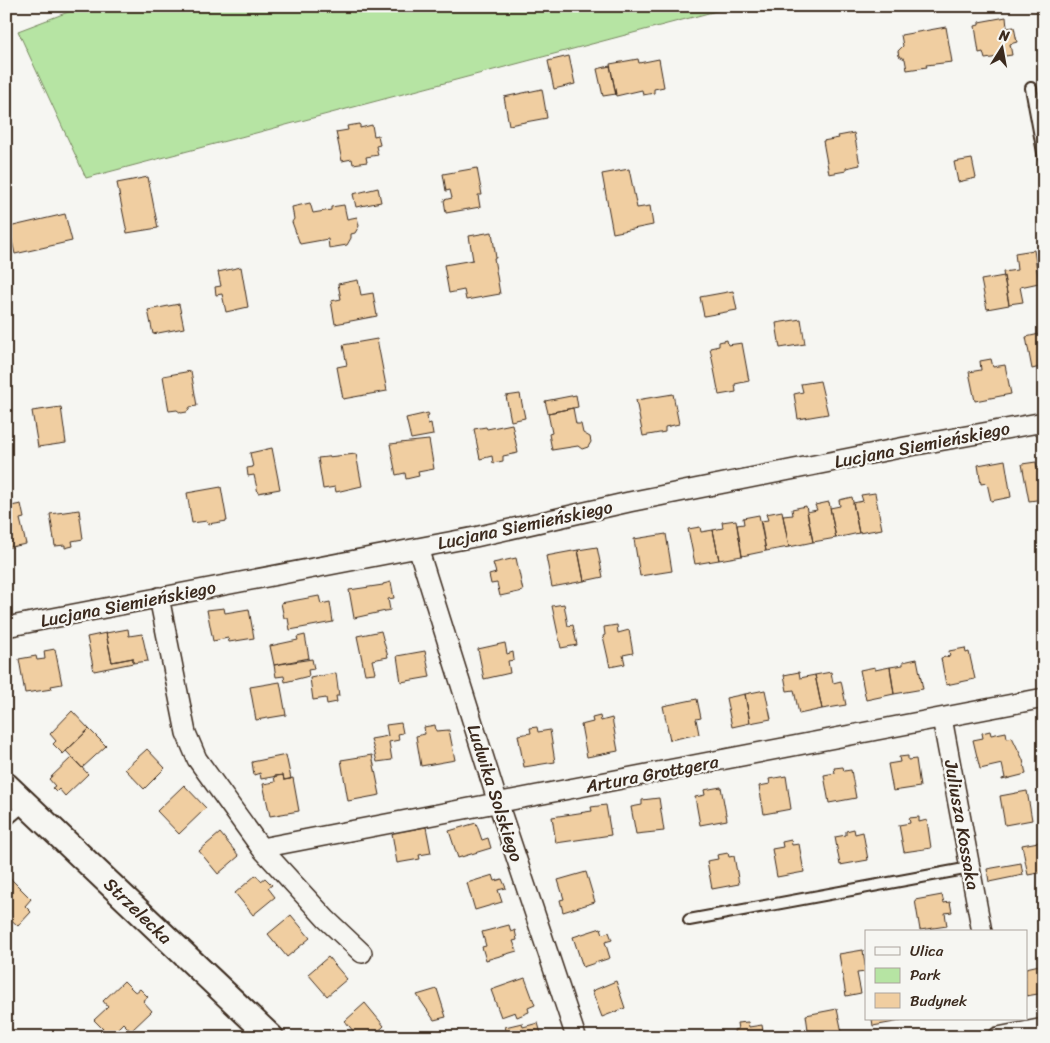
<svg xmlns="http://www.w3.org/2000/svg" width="1050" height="1043" font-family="Sriracha,sans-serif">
  <rect width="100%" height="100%" fill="#f6f6f2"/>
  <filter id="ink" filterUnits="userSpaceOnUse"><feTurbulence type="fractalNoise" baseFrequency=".02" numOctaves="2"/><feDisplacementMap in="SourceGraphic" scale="10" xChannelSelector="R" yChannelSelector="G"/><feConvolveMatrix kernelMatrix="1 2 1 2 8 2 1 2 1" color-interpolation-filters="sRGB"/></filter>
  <g filter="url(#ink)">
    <path fill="#b6e4a3" stroke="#788760" d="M84,6H735L86,178L18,31Z"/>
    <path fill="#f0cea1" stroke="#3b2a1e" d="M1006,17L1007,28L1014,27L1017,42L1010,44L1012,55L985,59L983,52L979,53L975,26L979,25V22Z
      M946,27L952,62L926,65L927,67L907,70L905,59L899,56L898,51L903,46L901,35Z
      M569,56L575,84L554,89L548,61Z
      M638,59L639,63L659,59L664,87L654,89V93L643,95L642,90L616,96L610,64Z
      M610,66L616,94L603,96L597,69Z
      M542,89L547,118L509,125L504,97Z
      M360,124V128L372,125L374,136L378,135L380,145L376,146L378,155L366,157L367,162L353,164L352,159L342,161L336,132L348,130L347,126Z
      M854,133L860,165L846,168V171L829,174L823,141L839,138L838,136Z
      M972,159L976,178L958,182L954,162Z
      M477,168L482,195H478L480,207L446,213L444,200L452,198L450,190L446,191L443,174Z
      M629,169L637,208L650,206L653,225L613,233L602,174Z
      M148,177L158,228L127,233L117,183Z
      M378,188L381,202L356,207L353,194Z
      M310,203L313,213L331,210V207L344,205L347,219L357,217L359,226L355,233L351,234V238L347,245L329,248L328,239L300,244L292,222L294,219L292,207Z
      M65,214L72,241L15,254L9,227Z
      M492,232L496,258H494L500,294L466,300L464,290L449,293L444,265L473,260L469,236Z
      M1034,250L1039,283L1020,287L1023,302L1009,304L1003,272L1017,270L1015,253Z
      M241,267L248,307L226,312L222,294L216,295L215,287L221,286L218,272Z
      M1004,276L1009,305L987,309L981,280Z
      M358,280L361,295L373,293L377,316L335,324L331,301L341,299L338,284Z
      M733,291L737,310L704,316L700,297Z
      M179,304L184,328L153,334L148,310Z
      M801,319L805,344L780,348L776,323Z
      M1044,333V366L1032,369L1026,337Z
      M377,339L387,391L343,399L337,367L347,365L343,345Z
      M727,340L728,345L742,343L749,381L735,384L736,392L719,395L710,348L719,346V342Z
      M991,359L993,367L1005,365L1011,394L975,401L969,372L981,370L980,361Z
      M191,371L197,406L190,407L187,412L181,413L177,410L169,411L163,376Z
      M820,381L828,414L798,419L794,394L803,392L801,384Z
      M520,394L525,418L511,421L506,396Z
      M673,394L679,424L665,427V432L643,436L636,400Z
      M576,395L578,407L548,413L545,401Z
      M61,407L66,443L38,447L32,411Z
      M573,408L576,424H581L583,433L590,437L591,442L588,447L582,449L578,446L552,450L549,434L552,433L548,413Z
      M428,413L429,415L427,416L428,424L431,423L433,435L411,439L406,418Z
      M512,424L518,453L503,456V461L493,463L492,456L480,459L474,429L486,427L487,429Z
      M429,440L434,469L418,472L419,476L406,479L405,473L396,475L390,444Z
      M272,448L280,489L258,493L254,475L248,476L247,468L253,467L250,453Z
      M356,454L362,486L336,492L335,487L323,489L318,458Z
      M1005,460L1011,497L991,501L987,483L981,484L978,465Z
      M1036,462L1037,468L1044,467V499L1029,501L1022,464Z
      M221,487L227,521L208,524L207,521L192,523L187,493Z
      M875,493L882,529L859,533L853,503L863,501L861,495Z
      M852,497L859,533L836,538L830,508L840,506L839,500Z
      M829,502L836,538L813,542L807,512L817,510L815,505Z
      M21,504L24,518L20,519L26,544L6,548V507Z
      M806,506L813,542L789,547L783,516L793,515L792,509Z
      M79,510L83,539L72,541L73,546L65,548V545L55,546L50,514Z
      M782,511L789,547L766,551L761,521L768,520L766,514Z
      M759,515L766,551L742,556L737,525L744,524L743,518Z
      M736,520L742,556L719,560L713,530L723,528L722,522Z
      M700,527L701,532L713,530L719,560L695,564L688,529Z
      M666,534L672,571L640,576L634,539Z
      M597,547L603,577L584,581L578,550Z
      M578,550L584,581L552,587L546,556Z
      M516,558L523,591L500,596L497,583L491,584L489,575L496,573L493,563Z
      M391,582L394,598L388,599L390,610L354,618L349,590L383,585V584Z
      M319,596L321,604L330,602L333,622L290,630L288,618H284L281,603Z
      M564,604L568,626L573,625L577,645L561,648L552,606Z
      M224,608L225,613L249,609L254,638L229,642L228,638L213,641L207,610Z
      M617,625L618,633L629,630L633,653L623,655L625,664L610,667L603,636L605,635L604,627Z
      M128,629L129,636L142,634L148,661L133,663V658L112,662L106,633Z
      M381,631L388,657L372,660L375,673L365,674L357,636Z
      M106,633L112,662L133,658V663L94,671L87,637Z
      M305,635L309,658L274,665L270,646L298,640L297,637Z
      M505,643L507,654L513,652L514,660L508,661L510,673L484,679L478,649Z
      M965,648L966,653L969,652L975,679L946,685L941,658L950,656L949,651Z
      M55,649L62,684L51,686L52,689L25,693L19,659L36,656L37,660L45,659L44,651Z
      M425,651L430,677L401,682L397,656Z
      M312,659L314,669L308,670L309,676L285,682L284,676L276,677L274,665Z
      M917,659L923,689L894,694L890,667L903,665V662Z
      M875,667V670L890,667L894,694L866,700L860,670Z
      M799,672L800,678L815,675L822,709L799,714L794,690L787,691L784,675Z
      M831,672L833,683L841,681L846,705L822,709L815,675Z
      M336,673L339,696H336L337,702L327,704L326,698L313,700L310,678Z
      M280,682L286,715L256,720L250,687Z
      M765,690L771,719L750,723L745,694Z
      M745,694L750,723L732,727L726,698Z
      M697,699L701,718L696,719L699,734L670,740L663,706Z
      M72,711L89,729L63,754L53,744L56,741L50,734Z
      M600,716L601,721L612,718L618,751L587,757L581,725L593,722L592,718Z
      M401,723L403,733L398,734L399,740L389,742L392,760L377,762L371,739L388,736L386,725Z
      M435,725L436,731L449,730L455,760L421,766L416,736L425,734L424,727Z
      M537,727L538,732L550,730L555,762L524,767L518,735L531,733L530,728Z
      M89,729L106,746L82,768L66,751Z
      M990,731L991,735L1006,732L1007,738L1012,737L1023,760L1026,774L1002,780V779L1005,778L1002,764L980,769L973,740L983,738L982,733Z
      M147,749L165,768L144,789L125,769Z
      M286,755L291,779L284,780L283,775L261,779L260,773L254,775L252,762Z
      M372,755L380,795L348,801L341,760Z
      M908,756V760L916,759L920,787L893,791L888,764L900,762L899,757Z
      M72,757L88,774L65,796L59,789L56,792L52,788L55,786L49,779Z
      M843,767L844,771L851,770L856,798L829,803L824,775L835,773L834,768Z
      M283,775L284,780L293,778L299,811L270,816L263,784L275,782L274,776Z
      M786,776L791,809L764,814L759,786L770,784L769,779Z
      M184,785L206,808L179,834L157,811Z
      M721,787L727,820L700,825L695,797L705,795L704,790Z
      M1027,791L1032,820L1005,825L1000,796Z
      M659,798L664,831L636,834L631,807L642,805V800Z
      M606,805L611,835L556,843L552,817L592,811L591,807Z
      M919,817V822L927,820L931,848L904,852L899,825L910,823L909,818Z
      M476,823L482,840L488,838L491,848L458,858L449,831Z
      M426,827L431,853L419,855L420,859L397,863L392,833Z
      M854,829L855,834L863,832L868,860L840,865L835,837L846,835V831Z
      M220,833L239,856L218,874L199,851Z
      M791,840L792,845L799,844L804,872L777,877L772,849L783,847L782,842Z
      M1044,841V872L1028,875L1022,845Z
      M728,853L729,857L734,856L739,884L712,889L707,861L718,859L717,855Z
      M1021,863L1023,875L989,882L987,869Z
      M586,872L595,902L563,912L560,900L564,899L558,880Z
      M6,874L31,899L25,906L31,912L18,926L6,915Z
      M256,875L261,881L265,878L272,885L268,888L275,897L253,915L235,893Z
      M493,875L495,881L502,879L506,888L498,890L502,902L475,910L467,883Z
      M942,895L944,903L950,902L952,912L945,913L947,926L920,930L915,900Z
      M291,915L310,938L287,957L268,934Z
      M509,925L511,932L515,930L517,940L513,941L517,951L486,960L482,947L486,946L482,932Z
      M601,928L603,934L609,932L612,940L605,942L610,958L583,967L573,937Z
      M863,950L866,972L857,973L861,993L846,996L839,954Z
      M328,957L347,979L327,996L308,974Z
      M1044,964V993L1026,996V968Z
      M525,978L535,1005L528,1008L529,1012L517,1017L515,1012L501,1017L491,990Z
      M124,981L134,991L136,992L140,989L148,997L143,1001L152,1011L131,1031L123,1023L110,1036L94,1020L108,1007L103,1001Z
      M616,981L625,1008L602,1017L592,991Z
      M437,989L446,1017L434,1020L417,995Z
      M365,1003L384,1026L372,1037H358L345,1021Z
      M837,1009L843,1037H809L806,1015Z
      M872,1019H900V1021L873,1026Z
      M748,1022L749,1027L762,1025L764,1037H735L734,1030L738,1029L737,1023Z
      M522,1023L523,1027L538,1023L542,1037H499L507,1034L505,1027Z
      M64,1032L68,1037H58Z"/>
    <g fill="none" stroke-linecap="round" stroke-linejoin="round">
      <g stroke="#3b2a1e" stroke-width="14">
        <path id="service" d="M1031,88L1044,158
          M6,821L26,804
          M689,920L970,868"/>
      </g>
      <g stroke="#3b2a1e" stroke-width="22">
        <path id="minor" d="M418,548L498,803L576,1037
          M159,597L186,733L197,759L261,848L326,919L362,953
          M6,627L475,537L629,502L905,447L1044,422
          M942,718L982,932
          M261,848L1044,698
          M998,1037L1044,1028"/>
      </g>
      <g stroke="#3b2a1e" stroke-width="28">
        <path id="tertiary" d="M6,785L271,1037"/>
      </g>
      <use href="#service" stroke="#f6f6f2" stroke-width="10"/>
      <use href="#minor" stroke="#f6f6f2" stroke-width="19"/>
      <use href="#tertiary" stroke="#f6f6f2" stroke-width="24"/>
    </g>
  </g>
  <g text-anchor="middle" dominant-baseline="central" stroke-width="4.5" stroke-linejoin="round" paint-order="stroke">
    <g font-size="18" fill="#3b2a1e" stroke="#f6f6f2">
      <text transform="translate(922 445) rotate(-11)">Lucjana Siemieńskiego</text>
      <text transform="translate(525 525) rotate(-12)">Lucjana Siemieńskiego</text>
      <text transform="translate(128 604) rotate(-11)">Lucjana Siemieńskiego</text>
      <text transform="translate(652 774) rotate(-11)">Artura Grottgera</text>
      <text transform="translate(495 793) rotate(72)">Ludwika Solskiego</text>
      <text transform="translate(962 825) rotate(80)">Juliusza Kossaka</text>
      <text transform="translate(138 911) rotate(44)">Strzelecka</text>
    </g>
  </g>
  <rect width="1050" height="1043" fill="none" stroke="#f6f6f2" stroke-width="25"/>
  <rect x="12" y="12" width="1025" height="1018" fill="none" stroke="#3b2a1e" stroke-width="2" filter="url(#ink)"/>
  <rect x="865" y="930" width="162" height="90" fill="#f6f6f2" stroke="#aba49d"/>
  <rect x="875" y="947" width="25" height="8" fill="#f6f6f2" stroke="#aba49d"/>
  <text x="910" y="956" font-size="15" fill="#3b2a1e">Ulica</text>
  <rect x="875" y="968" width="25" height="15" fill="#b6e4a3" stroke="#aba49d"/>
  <text x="910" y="980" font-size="15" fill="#3b2a1e">Park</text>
  <rect x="875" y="993" width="25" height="15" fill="#f0cea1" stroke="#aba49d"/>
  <text x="910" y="1006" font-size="15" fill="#3b2a1e">Budynek</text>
  <g transform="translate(1002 48) rotate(11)" stroke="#f6f6f2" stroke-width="4" paint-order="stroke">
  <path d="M0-4L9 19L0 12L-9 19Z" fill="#3b2a1e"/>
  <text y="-8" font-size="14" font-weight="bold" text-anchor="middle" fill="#3b2a1e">N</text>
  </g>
</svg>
